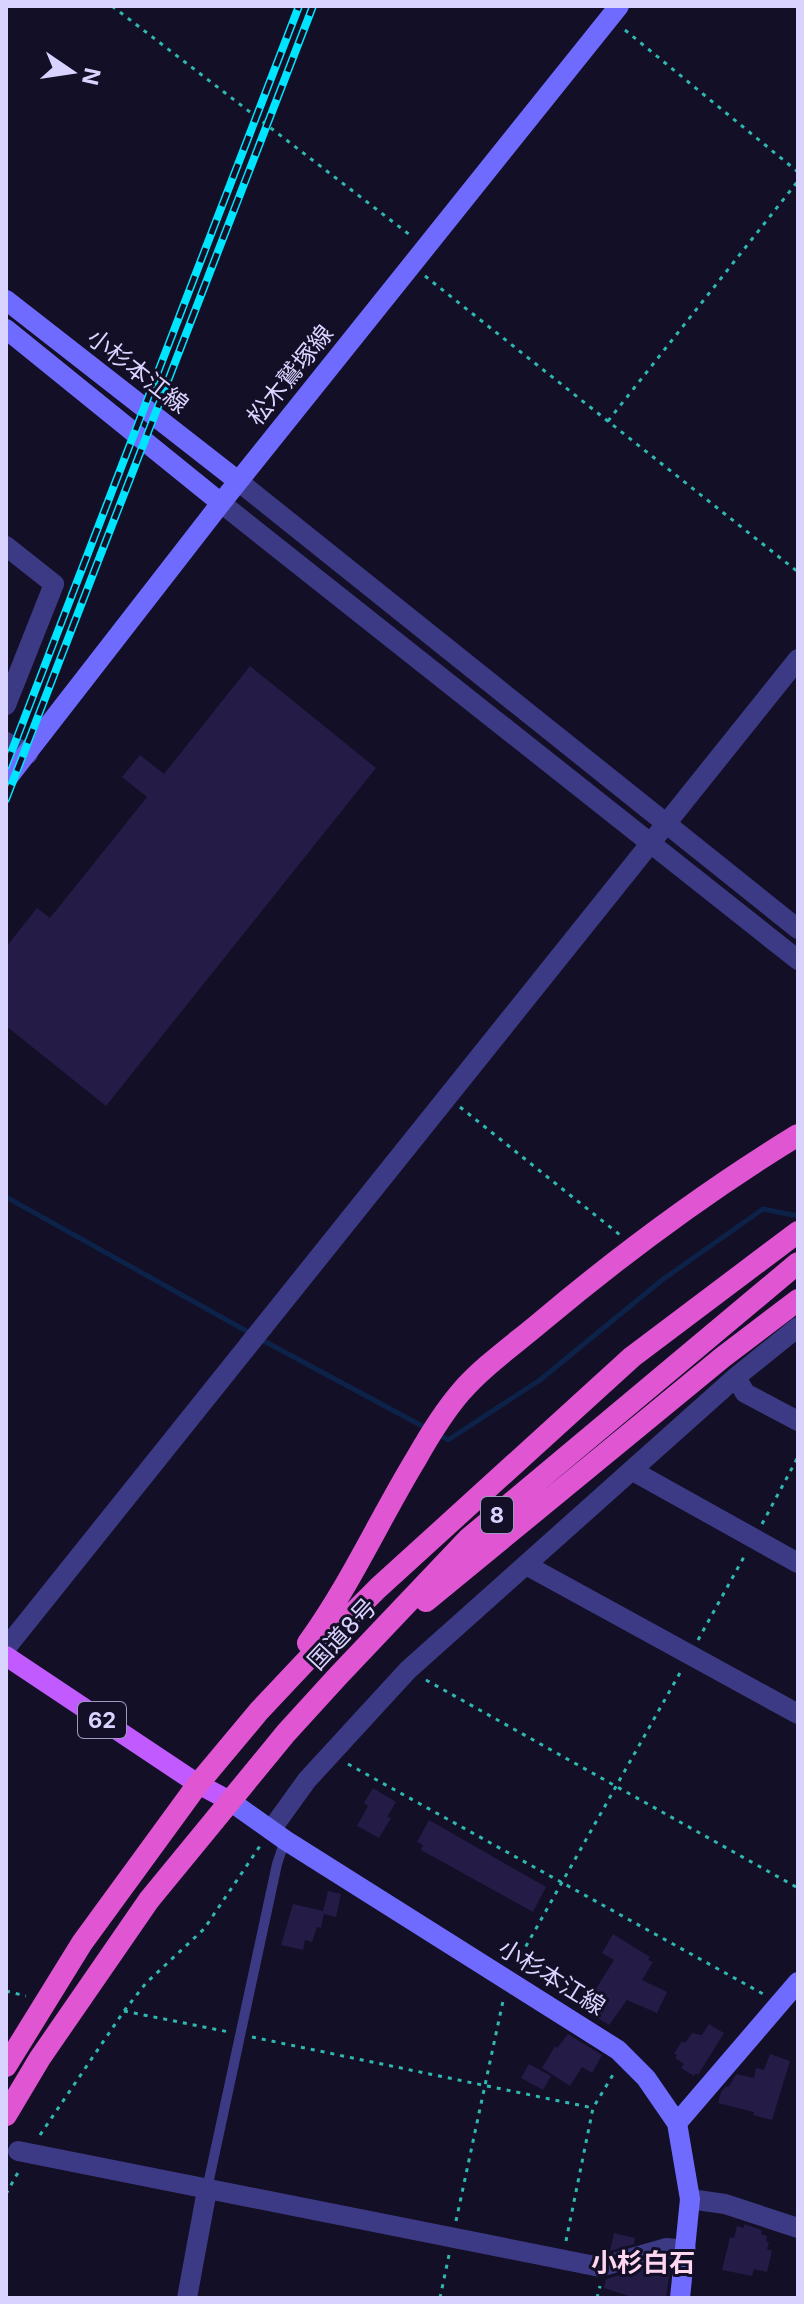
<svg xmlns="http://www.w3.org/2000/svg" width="804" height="2304" font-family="Inter,'Noto Sans JP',sans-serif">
  <rect width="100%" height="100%" fill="#130f26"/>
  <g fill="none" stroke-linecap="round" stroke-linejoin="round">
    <path stroke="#0c2248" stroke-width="5" d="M6,1197L250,1333
      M262,1340L426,1428
      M438,1434L448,1440L540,1380L662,1280L763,1209L798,1216"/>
  </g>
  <path fill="#241b47" d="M250,666L376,768L106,1106L6,1026V947L37,908L50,918L147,797L122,777L140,755L164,774Z
    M373,1788L396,1802L387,1817L391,1818L379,1838L357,1826L368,1806L364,1803Z
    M429,1820L546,1887L533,1912L421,1850L423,1845L417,1842Z
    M328,1891L341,1894L336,1917L324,1914L321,1928L317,1927L312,1942L305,1940L303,1950L281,1945L293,1904L323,1911Z
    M613,1934L650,1957L648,1960L653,1962L642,1980L667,1992L657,2013L627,2000L609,2025L576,2005L585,1987L594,1992L614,1960L602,1953Z
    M709,2024L724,2033L698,2075L696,2073L694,2076L681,2068L684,2064L675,2058L677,2055L674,2054L682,2041L685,2043L692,2033L702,2035Z
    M568,2034L602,2055L592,2073L582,2067L570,2086L542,2068L555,2046L557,2048Z
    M770,2054L790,2061L772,2120L753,2115L754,2112L718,2103L721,2092L726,2086L729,2087L736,2074L754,2078L756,2068L764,2070Z
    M529,2064L551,2076L543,2090L521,2078Z
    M744,2224L762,2230L761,2234L767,2236L766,2241L769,2242L767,2249L772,2251L767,2272L754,2269L752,2276L722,2270L730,2237L734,2238L737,2226L744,2228Z
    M614,2233L635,2238L634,2244L610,2251Z
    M667,2261L671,2262L666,2298H635L604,2288L606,2279Z"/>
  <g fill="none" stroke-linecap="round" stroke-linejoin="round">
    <path stroke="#2fb8b0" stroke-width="3" stroke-dasharray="4 6" stroke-linecap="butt" d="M112,6L410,235
      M625,30L798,172
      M425,276L798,572
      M608,421L798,181
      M460,1107L620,1235
      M762,1524L798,1457
      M698,1640L745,1555
      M426,1680L798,1888
      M348,1764L765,1995
      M516,1964L681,1671
      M6,1991L26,1996
      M124,2011L229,2032
      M252,2037L593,2108
      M40,2135L124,2011L146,1983L204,1929L260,1846
      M6,2194L20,2169
      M456,2221L503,2001
      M566,2241L593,2108L614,2073
      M440,2298L449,2255
      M597,2298L600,2286"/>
    <path stroke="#3d3a85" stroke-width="10" d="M207,2189L277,1864L285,1840"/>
    <path stroke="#3d3a85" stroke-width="20" d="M6,546L54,584L6,705
      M6,742L28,754
      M736,1377L745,1393L798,1421
      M633,1471L798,1563
      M528,1566L798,1714
      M6,1648L798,659
      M271,1830L307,1780L408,1670L736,1377L798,1327
      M18,2151L600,2267L666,2248L686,2250
      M690,2199L725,2204L798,2228
      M187,2298L207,2190"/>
    <path stroke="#3d3a85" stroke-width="20" d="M238,481L798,929
      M221,503L798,960"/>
    <path stroke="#6f6bff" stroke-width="20" d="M6,300L238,481
      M6,329L221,503
      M6,780L221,503L619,6
      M230,1801L285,1840L618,2050L646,2078L677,2123L690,2199L680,2298
      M677,2123L798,1982"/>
    <path stroke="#c25bff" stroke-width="20" d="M6,1656L198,1784L230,1801"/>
    <path stroke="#e055d1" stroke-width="22" d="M426,1601L723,1357L798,1300
      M308,1643C350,1585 379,1520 416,1459C429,1436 443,1413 460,1393C483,1366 515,1344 542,1321C623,1253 708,1190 798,1135
      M6,2066L82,1943L198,1784L259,1711L324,1642L378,1588L632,1357L798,1232
      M6,2115L40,2058L149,1900L286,1733L338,1676L468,1539L798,1263"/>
    <g stroke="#00e5ff" stroke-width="8">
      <path id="rail" d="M6,766L299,6
        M6,799L313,6"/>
    </g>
    <use href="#rail" stroke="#130f26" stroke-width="5" stroke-dasharray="15" stroke-linecap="butt"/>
  </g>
  <g text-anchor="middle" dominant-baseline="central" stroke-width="6" stroke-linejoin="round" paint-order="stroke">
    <g fill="#130f26" stroke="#9e99be" stroke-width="2">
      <rect x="481" y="1497" width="32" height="36" rx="6"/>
      <rect x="78" y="1702" width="48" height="36" rx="6"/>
    </g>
    <g font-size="22" font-weight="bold" fill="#d9d4ff">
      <text x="497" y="1515">8</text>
      <text x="102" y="1720">62</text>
    </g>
    <g font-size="24" fill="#d9d4ff" stroke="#130f26">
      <text transform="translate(138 371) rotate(38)">小杉本江線</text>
      <text transform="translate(290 375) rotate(-51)">松木鷲塚線</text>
      <text transform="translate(342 1634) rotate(-47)">国道8号</text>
      <text transform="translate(552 1977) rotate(32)">小杉本江線</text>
    </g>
    <g font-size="26" font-weight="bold" fill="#ffd6f0" stroke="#130f26">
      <text x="643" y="2262">小杉白石</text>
    </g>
  </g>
  <rect width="804" height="2304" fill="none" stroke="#d9d4ff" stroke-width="16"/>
  <g transform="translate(72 72) rotate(103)" stroke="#130f26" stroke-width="6" paint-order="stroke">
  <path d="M0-6L14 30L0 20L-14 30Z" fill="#d9d4ff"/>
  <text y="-12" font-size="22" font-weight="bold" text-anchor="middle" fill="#d9d4ff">N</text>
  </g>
</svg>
